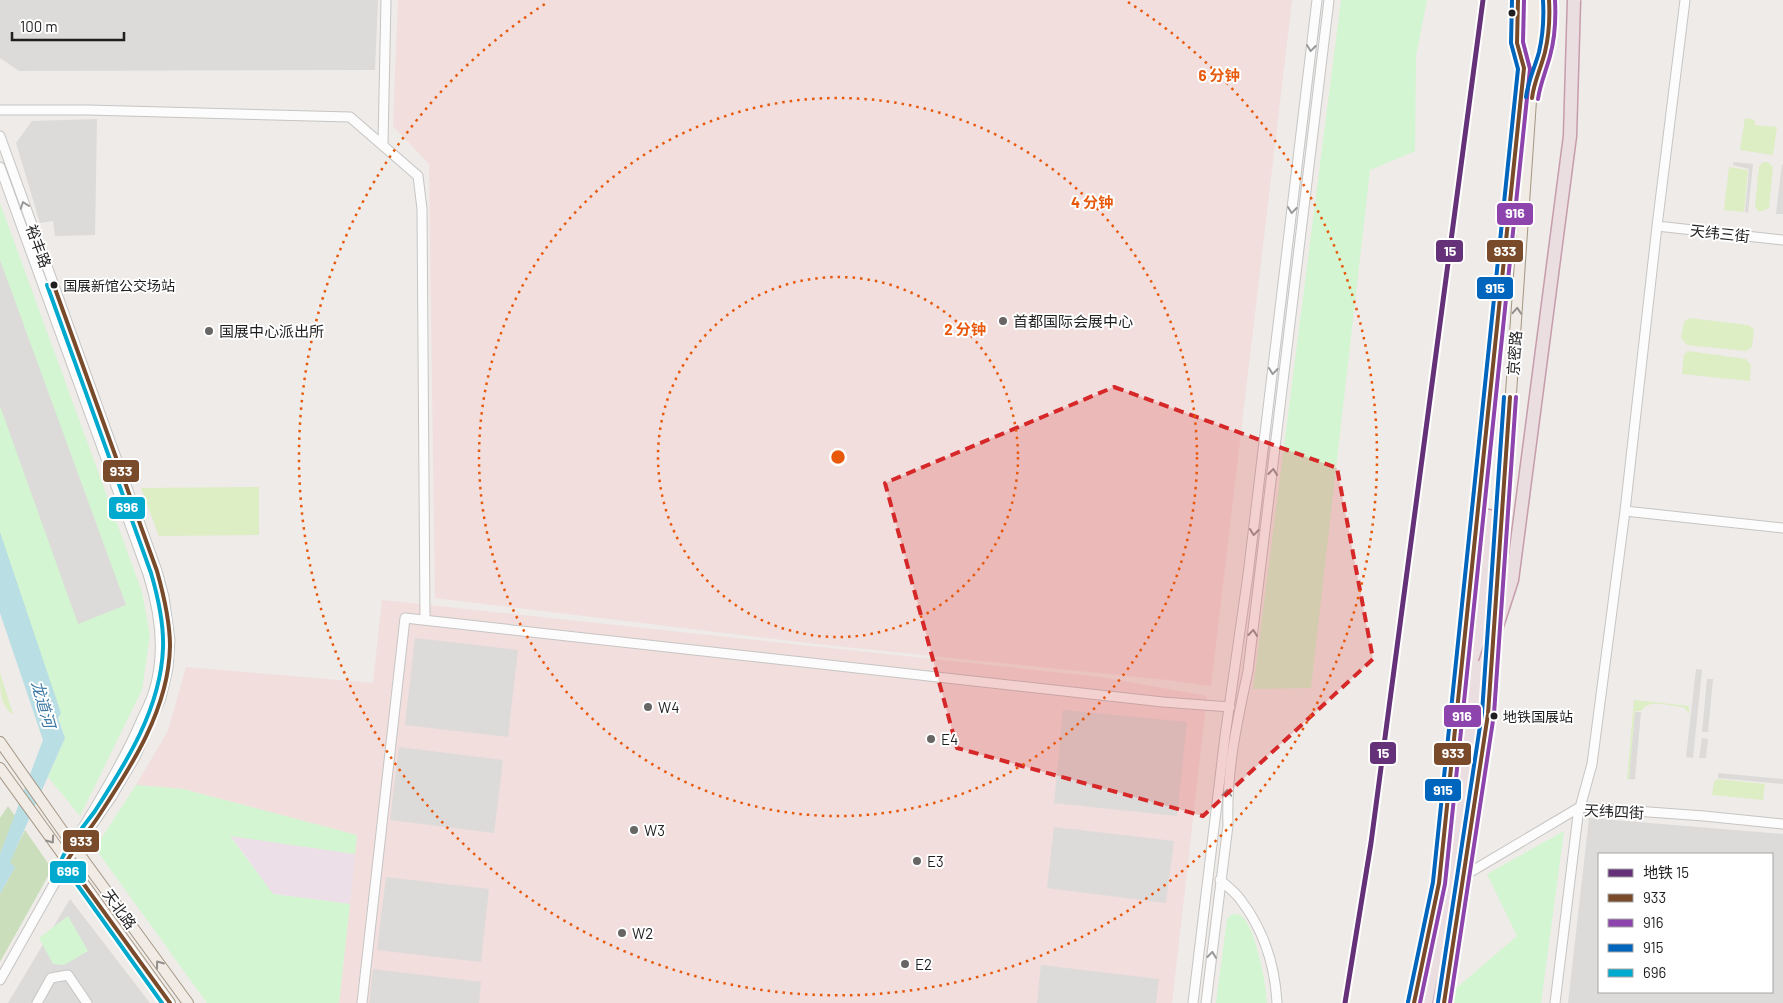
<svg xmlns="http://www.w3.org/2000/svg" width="1783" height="1003" font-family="Barlow,'Noto Sans SC',sans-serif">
  <rect width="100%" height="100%" fill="#eeebe8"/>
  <path fill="#dddbd9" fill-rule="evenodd" d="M0,0H378L375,70L19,71L0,58Z
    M1589,818L1783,834V1003H1568ZM1599,854H1772V992H1599Z
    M70,899L150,1003H8Z"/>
  <path fill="#f1dedd" d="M398,0H1292L1211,686L1167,680L816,644L435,598L429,164L393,126Z
    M382,600L1101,677L1207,696L1172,1003H339L357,835L183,789L136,785L168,731L186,667L373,683Z"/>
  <path fill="#ecdfe8" d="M230,835L355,854L350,904L273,894Z"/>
  <path fill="#ddedc4" d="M1745,118L1755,120V125L1777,127L1773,155L1740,150Z
    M1763,162H1768L1773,167L1769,208L1759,212L1755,207L1759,167Z
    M1729,167L1748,170L1744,212L1724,210Z
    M1689,318L1748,325L1754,329L1752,347L1746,351L1687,345L1681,338L1684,322Z
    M1688,351L1746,359L1751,365L1750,381L1682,374L1684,355Z
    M259,487V535L159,536L141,488Z
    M0,673L13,714C0,706 0,690 0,673Z
    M1634,700L1689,706V713L1683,707C1670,706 1648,698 1641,711H1635L1629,778L1635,780L1627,779Z
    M1717,779L1765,784L1763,800L1712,795L1714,782Z"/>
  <path fill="#cadebb" d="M8,806L15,816L0,854V818Z
    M25,830L52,869L0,962V894L15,867L9,862Z"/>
  <path fill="#d4f5d1" d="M1341,0H1427L1416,56L1415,151L1370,170L1311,688L1253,689Z
    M0,203L142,592L150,635L142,690L80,816L48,777L65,738L0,533Z
    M136,785L183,789L357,835L355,854L230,836L273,894L350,904L339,1003H207L95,848Z
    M1564,831L1541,1003H1439L1517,936L1487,874Z
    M1232,914C1235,914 1238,914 1240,915C1255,923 1267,987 1267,1003H1216L1227,919Z
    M68,916L88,951L64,965L53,964L39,938Z"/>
  <path fill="#dcdbd9" d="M97,119L95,235L55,236L53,221L40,223L16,143L32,121Z
    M1733,162L1753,164L1748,213L1745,212L1749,169L1733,165Z
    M1782,164L1783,165V214H1776Z
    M0,260L126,605L78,624L0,406Z
    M415,638L518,650L508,737L405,725Z
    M1696,669L1702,670L1693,758L1686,757Z
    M1707,679H1713L1708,732H1702Z
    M1063,710L1187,722L1177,816L1054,803Z
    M1635,712H1641L1635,779H1629Z
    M1702,738L1708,739L1706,758H1699Z
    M399,747L503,760L494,833L390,820Z
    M1718,773L1783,779V784L1718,778Z
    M1054,827L1174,841L1166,903L1047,888Z
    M386,877L489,889L481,962L377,950Z
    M1578,957L1599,959V972L1577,969Z
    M1041,965L1159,979L1156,1003H1037Z
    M373,969L481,982L479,1003H369Z
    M1578,974L1599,977V986L1576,983Z"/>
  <path fill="#b9dee4" d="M0,532L61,713L58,718L65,738L10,862L15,867L0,894V854L43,740L0,613Z"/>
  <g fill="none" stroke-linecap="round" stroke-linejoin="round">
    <g stroke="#c6c5c4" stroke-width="11">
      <path id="minor" d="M0,110H88L350,117L418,176L422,209L425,620
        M0,136L157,571L164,597L170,640L168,668L161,698L135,757L112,796L67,861L0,980
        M383,143L386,0
        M0,167L148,574C160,612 166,655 153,694C150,703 146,711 142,719C125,759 102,796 80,833L77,842
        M1657,226L1783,240
        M1625,511L1783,528
        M1462,877L1580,807L1704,816L1783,824
        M1220,880C1227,886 1235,892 1240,899C1264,930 1275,965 1277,1003
        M37,1003L51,978L68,975L87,1003
        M362,1003L405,618L1163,702L1230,707
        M1193,1003L1225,736L1248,575L1317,0
        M1206,1003L1228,825C1226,772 1237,722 1248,671L1329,0
        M1555,1003L1578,815L1592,764L1625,511L1657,226L1685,0"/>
    </g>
    <g stroke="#a59784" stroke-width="12">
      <path id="major" d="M1502,525L1532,86L1542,0
        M0,742L64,833L188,1003
        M0,768L170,1003
        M1474,806L1488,714L1493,649
        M1414,1003L1439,883L1524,68L1533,0"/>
    </g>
    <g stroke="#c69cac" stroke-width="15">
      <path id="highway" d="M1426,1003L1446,900L1489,516
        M1439,1003C1466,842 1484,679 1499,517"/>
    </g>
    <use href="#minor" stroke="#fcfcfc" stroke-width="9"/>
    <use href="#major" stroke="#f1ebe5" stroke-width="10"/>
    <use href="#highway" stroke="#ebdee1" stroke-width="12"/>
    <g stroke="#c69cac" stroke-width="15" stroke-linecap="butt">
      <path id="highway-bridge" d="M1485,663L1512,580L1570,136L1574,0"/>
    </g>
    <use href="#highway-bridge" stroke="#ebdee1" stroke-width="12"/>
    <g stroke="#fff" stroke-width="8">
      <path id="bus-1" d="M1532,98C1534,82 1541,68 1545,52C1549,35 1550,17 1549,0
        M53,283L157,571C164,596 170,621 170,646C169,709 131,767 98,817C88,832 76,846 67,861L170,1003
        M1414,1003L1439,883L1524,68L1517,43L1518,0
        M1444,1003L1488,714L1510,397"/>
    </g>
    <g stroke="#fff" stroke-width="8">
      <path id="bus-2" d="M1538,99C1540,84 1546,71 1550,56C1555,38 1556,19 1555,0
        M1420,1003L1445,884L1530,69L1523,42L1524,0
        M1450,1003L1494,714L1516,397"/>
    </g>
    <g stroke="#fff" stroke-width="8">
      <path id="bus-3" d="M1526,97C1528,81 1535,67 1539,52C1543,35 1544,17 1543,0
        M1408,1002L1433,882L1518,69L1511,43L1512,0
        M1438,1002L1482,713L1504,397"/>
    </g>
    <g stroke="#fff" stroke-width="8">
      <path id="bus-4" d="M47,285L151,573C158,597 164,622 163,648C161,708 126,763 95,811C87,822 62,852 61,862L162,1003"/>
    </g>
    <use href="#bus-1" stroke="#7a4b2a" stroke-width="4"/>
    <use href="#bus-2" stroke="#8e44ad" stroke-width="4"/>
    <use href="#bus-3" stroke="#0065bd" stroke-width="4"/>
    <use href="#bus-4" stroke="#00a9ce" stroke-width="4"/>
    <g stroke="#fff" stroke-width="9">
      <path id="metro-1" d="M1345,1003L1371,843L1483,0"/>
    </g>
    <use href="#metro-1" stroke="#653279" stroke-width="5"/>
  </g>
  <defs><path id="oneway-chevron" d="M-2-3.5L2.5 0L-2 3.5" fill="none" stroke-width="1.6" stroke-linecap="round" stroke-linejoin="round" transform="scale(1.25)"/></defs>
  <g stroke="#999">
    <use href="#oneway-chevron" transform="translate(1311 48) rotate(97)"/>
    <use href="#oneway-chevron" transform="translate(24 205) rotate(-110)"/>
    <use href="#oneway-chevron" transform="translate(1292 210) rotate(97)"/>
    <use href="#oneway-chevron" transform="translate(1273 371) rotate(97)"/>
    <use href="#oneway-chevron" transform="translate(1273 472) rotate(-83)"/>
    <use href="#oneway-chevron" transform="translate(1254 532) rotate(97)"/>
    <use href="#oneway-chevron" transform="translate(1253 633) rotate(-83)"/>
    <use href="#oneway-chevron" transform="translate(1227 793) rotate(-86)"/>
    <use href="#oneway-chevron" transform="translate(1212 955) rotate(-84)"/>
  </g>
  <g stroke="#928f8c">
    <use href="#oneway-chevron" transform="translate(1517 311) rotate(-86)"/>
    <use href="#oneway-chevron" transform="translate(51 840) rotate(54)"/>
    <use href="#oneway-chevron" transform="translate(159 964) rotate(-126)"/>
  </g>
  <path fill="#d62828" fill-opacity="0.2" stroke="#d62828" stroke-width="4" stroke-dasharray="10 6" stroke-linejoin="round" d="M1114,387L1337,468L1373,659L1203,816L957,748L885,483Z"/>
  <g fill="none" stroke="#e8590c" stroke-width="2.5" stroke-dasharray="2.5 5">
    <circle cx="838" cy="457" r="180"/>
    <circle cx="838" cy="457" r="359"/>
    <path d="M1128 2A539 539 0 1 1 548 2"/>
  </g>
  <g fill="#1f1f1f" stroke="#fff" stroke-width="2">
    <circle cx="1512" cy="13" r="4.5"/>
    <circle cx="54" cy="285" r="4.5"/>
    <circle cx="1494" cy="716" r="4.5"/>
  </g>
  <g fill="#676665" stroke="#fff" stroke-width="2">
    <circle cx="1003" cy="321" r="5"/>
    <circle cx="209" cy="331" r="5"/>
    <circle cx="648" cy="707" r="5"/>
    <circle cx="931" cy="739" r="5"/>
    <circle cx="634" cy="830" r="5"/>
    <circle cx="917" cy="861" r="5"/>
    <circle cx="622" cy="933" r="5"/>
    <circle cx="905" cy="964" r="5"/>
  </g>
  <g text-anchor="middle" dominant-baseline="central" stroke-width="4" stroke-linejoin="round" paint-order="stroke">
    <g font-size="14" fill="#1f1f1f" stroke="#fff" text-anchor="start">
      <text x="63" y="285">国展新馆公交场站</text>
      <text x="1503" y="716">地铁国展站</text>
    </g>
    <g font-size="15" fill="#1f1f1f" stroke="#fff">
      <text transform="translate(1720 233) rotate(6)">天纬三街</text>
      <text transform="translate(39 246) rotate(70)">裕丰路</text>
      <text transform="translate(1514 353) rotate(-86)">京密路</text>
      <text transform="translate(1614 811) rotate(3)">天纬四街</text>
      <text transform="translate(120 909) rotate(54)">天北路</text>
    </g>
    <g font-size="15" fill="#1f1f1f" stroke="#fff" text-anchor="start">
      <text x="1013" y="321">首都国际会展中心</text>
      <text x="219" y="331">国展中心派出所</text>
      <text x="658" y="707">W4</text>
      <text x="941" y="739">E4</text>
      <text x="644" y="830">W3</text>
      <text x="927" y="861">E3</text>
      <text x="632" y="933">W2</text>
      <text x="915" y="964">E2</text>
    </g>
    <g font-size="16" font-style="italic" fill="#3e7aa6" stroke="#fff">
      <text transform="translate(44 704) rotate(74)">龙道河</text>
    </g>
  </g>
  <circle cx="838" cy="457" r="8" fill="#e8590c" stroke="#fff" stroke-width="2.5"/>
  <g font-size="15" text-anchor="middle" font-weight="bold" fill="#e8590c" stroke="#fff" stroke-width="4" stroke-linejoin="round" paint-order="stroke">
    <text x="1219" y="81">6 分钟</text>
    <text x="1092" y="208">4 分钟</text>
    <text x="965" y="335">2 分钟</text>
  </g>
  <g stroke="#fff" stroke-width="2">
    <rect x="1496" y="202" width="38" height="24" rx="5" fill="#8e44ad"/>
    <rect x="1486" y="239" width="38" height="24" rx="5" fill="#7a4b2a"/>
    <rect x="1435" y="239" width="29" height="24" rx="5" fill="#653279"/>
    <rect x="1476" y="276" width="38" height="24" rx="5" fill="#0065bd"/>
    <rect x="102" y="459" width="38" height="24" rx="5" fill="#7a4b2a"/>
    <rect x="108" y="496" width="38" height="24" rx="5" fill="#00a9ce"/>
    <rect x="1443" y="704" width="39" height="24" rx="5" fill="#8e44ad"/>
    <rect x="1369" y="741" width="28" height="24" rx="5" fill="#653279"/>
    <rect x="1433" y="742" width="39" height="24" rx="5" fill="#7a4b2a"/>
    <rect x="1424" y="778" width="38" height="24" rx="5" fill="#0065bd"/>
    <rect x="62" y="829" width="38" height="24" rx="5" fill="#7a4b2a"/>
    <rect x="49" y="860" width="38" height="24" rx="5" fill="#00a9ce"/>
  </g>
  <g font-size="14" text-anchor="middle" font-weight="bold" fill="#fff">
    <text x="1515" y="218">916</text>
    <text x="1505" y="256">933</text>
    <text x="1450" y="256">15</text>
    <text x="1495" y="293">915</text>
    <text x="121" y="476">933</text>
    <text x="127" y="512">696</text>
    <text x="1462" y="721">916</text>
    <text x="1383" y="758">15</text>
    <text x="1453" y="758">933</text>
    <text x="1443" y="795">915</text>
    <text x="81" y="846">933</text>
    <text x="68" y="876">696</text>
  </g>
  <rect x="1598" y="853" width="175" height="140" fill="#ffffff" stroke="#a5a5a5"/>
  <rect x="1608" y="869" width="25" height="8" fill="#653279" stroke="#a5a5a5"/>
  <text x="1643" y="878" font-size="15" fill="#1f1f1f">地铁 15</text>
  <rect x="1608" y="894" width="25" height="8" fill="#7a4b2a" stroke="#a5a5a5"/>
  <text x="1643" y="903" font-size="15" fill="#1f1f1f">933</text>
  <rect x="1608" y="919" width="25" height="8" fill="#8e44ad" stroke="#a5a5a5"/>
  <text x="1643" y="928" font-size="15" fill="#1f1f1f">916</text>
  <rect x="1608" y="944" width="25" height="8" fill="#0065bd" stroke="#a5a5a5"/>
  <text x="1643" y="953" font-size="15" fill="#1f1f1f">915</text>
  <rect x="1608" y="969" width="25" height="8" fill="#00a9ce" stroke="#a5a5a5"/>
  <text x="1643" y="978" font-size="15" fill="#1f1f1f">696</text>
  <path d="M12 32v8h112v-8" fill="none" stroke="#1f1f1f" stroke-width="2.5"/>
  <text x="20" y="32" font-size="15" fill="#1f1f1f" stroke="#ffffff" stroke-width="4" paint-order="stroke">100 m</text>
</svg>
